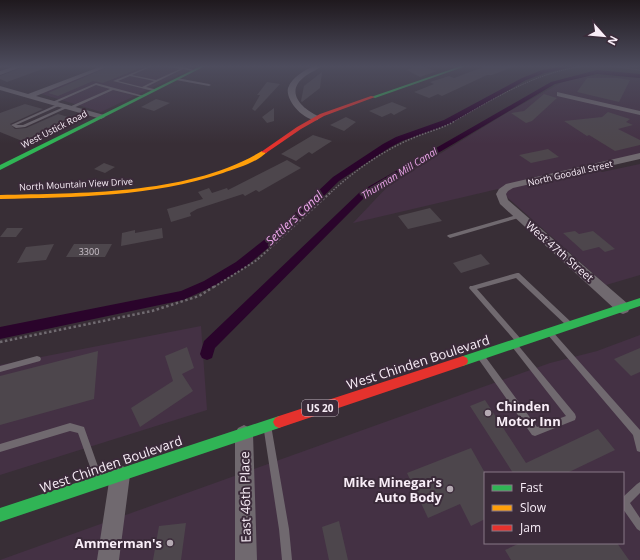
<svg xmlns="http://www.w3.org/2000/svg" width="640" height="560" font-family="'Open Sans',sans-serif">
  <rect width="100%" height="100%" fill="#382e36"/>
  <path fill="#443144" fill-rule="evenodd" d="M104,66H197L101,112L35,92Z
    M588,76L640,78V154L590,165L602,172L640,164V275L606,285L498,189L353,223L389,185L508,112L564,81Z
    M201,326L207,410L0,475V365Z
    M640,335V560H0L550,363L597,351ZM485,473H623V543H485Z"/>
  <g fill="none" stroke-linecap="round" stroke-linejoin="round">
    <path fill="#2a042b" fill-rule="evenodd" d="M567,66H577L545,73L526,80L450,124L402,141L389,148L339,181L286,233L244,268L212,287L183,300L0,339V327L181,291L204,281L236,262L278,229L333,177L383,144L396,137L444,120L522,78L542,70Z
      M597,70L640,74V78L597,74L555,84L367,195L215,348L212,358L207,360L202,358L200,354L204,341L361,191L551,82Z"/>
  </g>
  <path fill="#4d464c" d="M25,66L48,67L7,82L0,79V76Z
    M110,66H145L103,83L93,81L58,96L48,93Z
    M417,66H421L437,71L420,77L407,70Z
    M486,66H515L492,75H487L442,96L438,94L429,98L414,92L434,84L430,82L449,76L454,78Z
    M322,72L320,88L302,102L301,101L304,86Z
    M587,78H617L630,80L619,102L577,92Z
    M267,82L280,84L255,111L252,109L260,95H257Z
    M544,94L557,98L532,121L526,123L511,113L524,111Z
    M156,99L170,103L154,111L141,107Z
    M392,102L407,108L394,115L391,113L382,117L369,111Z
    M25,104L43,109L10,124L15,129L26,128L58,114L75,119L27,143L0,132V113Z
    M274,108V121L267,123L262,117Z
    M608,112L630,119L626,122L633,125L618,129L640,140V145L615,151L589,135L587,136L564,121L602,117Z
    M346,117L356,122L344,131L330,125Z
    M313,135L332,141L312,154L309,152L296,161L281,154Z
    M548,149L559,157L531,163L519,155Z
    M287,160L301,168L259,192L256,190L245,196L243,194L197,209L190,213L191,216L171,222L167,209L203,199L198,192L209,188L212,193L227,188L228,190Z
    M104,163L115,167L105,173L94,169Z
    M430,208L442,221L408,229L398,216Z
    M7,228H23L16,237H0Z
    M162,228L163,238L121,246L122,233L135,230V233Z
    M575,231L579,234L593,231L615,249L605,252L599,247L583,251L563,233Z
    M54,244L46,260L17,263L26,247Z
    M74,244H112L105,257H66Z
    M481,254L490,264L461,273L453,263Z
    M187,347L194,368L182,374L193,391L140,427L131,408L173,381L165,356Z
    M640,348V372L631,376L614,359Z
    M98,351L94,399L0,425V376Z
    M485,400L526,463L598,429L615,450L567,473H513L470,406Z
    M471,448L485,473V519L471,526L460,504L428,518L407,473Z
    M339,521L348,560H329L322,527Z
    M186,523L181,560H153L159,526Z
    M520,543H617L629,560H511L505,550Z"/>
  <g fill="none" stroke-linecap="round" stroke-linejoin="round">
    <path stroke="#706a70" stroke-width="1" stroke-dasharray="1 1" stroke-linecap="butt" d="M453,122C495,98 536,72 585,66C603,64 622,68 640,70"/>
    <path stroke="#706a70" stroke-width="1.5" stroke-dasharray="1.5 1.5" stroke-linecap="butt" d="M329,194C354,171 382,151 413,138C427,132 441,129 455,121"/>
    <path stroke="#706a70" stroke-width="2" stroke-dasharray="2 2" stroke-linecap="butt" d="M214,287L257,260L330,193"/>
    <path stroke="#706a70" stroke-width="2.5" stroke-dasharray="2.5 2.5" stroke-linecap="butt" d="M0,342L152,311L199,296L215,286"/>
    <path fill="#70696f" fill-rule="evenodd" d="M150,66H152L132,75L156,80L180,69L169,67V66L183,67L194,70L193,71L183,69L146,87L154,89L155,90L153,91L113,81ZM130,76L154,81L142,87L118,81Z
      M177,78L209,84L211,85L209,86L176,80Z
      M96,83L144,96L142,97L113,90L71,109H69V107L110,89L96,85L53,104L50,103Z
      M58,104L61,105L16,125H23L66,106L69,107L25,127L16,128L11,125Z
      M520,214L522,215V217L450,238L447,236L448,235Z
      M517,273H519L571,322L572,324L571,326L569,327L567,326L516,278L477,289L520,338L521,340L520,342L518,343L516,342L469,288L470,286H472Z
      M550,330L552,331L640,430V452L637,451L633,435L548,335L547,333L548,331Z
      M515,343L517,344L575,414L576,417L575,420L535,436L532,435L477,357L478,355L481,354L484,355L537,427L566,416L513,348L512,346L513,344Z
      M37,356L40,357L41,359L40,361L0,372V366Z
      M70,423L84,427L101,475L100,478L97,479L94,478L78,433L70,431L0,452V444Z
      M268,427L271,428L272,431L289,529L292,560H282L279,529L264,431L265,428Z
      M640,482V493L630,503L640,518V531L637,529L623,509V497L637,484Z"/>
    <path fill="#70696f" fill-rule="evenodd" d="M16,66H24L0,75V71Z
      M102,66H109L36,96L104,115L105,117L101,119L0,90V86L28,94Z
      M314,66H321C316,71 308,73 303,78C285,93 303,109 318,116V120C305,122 285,101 288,88C292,77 305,70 314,66Z
      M557,92L640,111V115L557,96Z
      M640,153V159L513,188L508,191L506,194L508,200L628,304L630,308L628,312L623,314L618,312L500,204L496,194L499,189L506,184Z
      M244,425L250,428L253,434L257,560H235V434L238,428Z
      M120,465L127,468L130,475L119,560H97L110,475L113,468Z"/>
    <path fill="#30b455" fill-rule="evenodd" d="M201,66H205L0,170V165Z
      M461,66H466L375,98L371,97Z
      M640,298V306L463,366L459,364L458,361L459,358L463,356Z
      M279,416L283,418L285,422L283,426L279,428L0,522V508Z"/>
    <path fill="#ff9f0a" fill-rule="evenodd" d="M262,151L267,152C256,163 237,168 223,173C151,197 76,197 0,199V195C82,193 190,195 262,151Z"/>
    <path fill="#e5322d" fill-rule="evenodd" d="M371,96L375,97L324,116L301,129L266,153L261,152L297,127L320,114Z
      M463,356L467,358L468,361L467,364L463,366L279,428L275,426L273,422L275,418L279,416Z"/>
  </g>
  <linearGradient id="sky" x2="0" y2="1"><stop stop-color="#1f191e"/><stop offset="0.46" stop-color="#4d4c5d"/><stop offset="1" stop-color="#4d4c5d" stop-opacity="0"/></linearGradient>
  <rect width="640" height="144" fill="url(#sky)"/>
  <g fill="#b5aab3" stroke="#3b2b3a" stroke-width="1.5">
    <circle cx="488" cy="413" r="4"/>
    <circle cx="450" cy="489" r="4"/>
    <circle cx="170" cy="543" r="4"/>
  </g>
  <g text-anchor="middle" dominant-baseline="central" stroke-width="4" stroke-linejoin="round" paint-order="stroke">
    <g font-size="9" fill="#f8edf7" stroke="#3b2b3a">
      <text transform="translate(54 129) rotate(-27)">West Ustick Road</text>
      <text transform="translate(570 173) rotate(-13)">North Goodall Street</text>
      <text transform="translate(76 184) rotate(-3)">North Mountain View Drive</text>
    </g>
    <g font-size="9" fill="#cdc3cc">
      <text x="89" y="251">3300</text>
    </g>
    <g font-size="10" font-style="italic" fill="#eda6eb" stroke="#3b2b3a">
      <text transform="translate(399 173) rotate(-32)">Thurman Mill Canal</text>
    </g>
    <rect fill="#3b2b3a" stroke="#bfb3be" stroke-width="1" x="302" y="400" width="36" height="16" rx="3"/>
    <g font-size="10" font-weight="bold" fill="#f8edf7">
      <text x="320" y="408">US 20</text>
    </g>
    <g font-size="11" fill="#f8edf7" stroke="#3b2b3a">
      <text transform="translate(560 251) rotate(41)">West 47th Street</text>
    </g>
    <g font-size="12" font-style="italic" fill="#eda6eb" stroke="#3b2b3a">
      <text transform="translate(294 218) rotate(-43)">Settlers Canal</text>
    </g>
    <g font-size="13" fill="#f8edf7" stroke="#3b2b3a">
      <text transform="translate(418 362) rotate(-18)">West Chinden Boulevard</text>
      <text transform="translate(111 464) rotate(-19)">West Chinden Boulevard</text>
      <text transform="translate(245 497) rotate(-91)">East 46th Place</text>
    </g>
    <g font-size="13" font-weight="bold" fill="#f8edf7" stroke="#3b2b3a" text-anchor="end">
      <text x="496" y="406" text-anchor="start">Chinden<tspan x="496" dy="15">Motor Inn</tspan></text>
      <text x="442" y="482">Mike Minegar's<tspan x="442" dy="15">Auto Body</tspan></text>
      <text x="162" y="543">Ammerman's</text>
    </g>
  </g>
  <rect x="484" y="472" width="140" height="72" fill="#3b2b3a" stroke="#877986"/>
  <rect x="492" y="485" width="20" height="6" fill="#30b455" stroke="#877986"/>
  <text x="520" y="492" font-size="12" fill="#f8edf7">Fast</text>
  <rect x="492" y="505" width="20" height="6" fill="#ff9f0a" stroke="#877986"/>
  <text x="520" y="512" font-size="12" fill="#f8edf7">Slow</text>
  <rect x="492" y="525" width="20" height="6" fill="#e5322d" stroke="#877986"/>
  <text x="520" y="532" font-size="12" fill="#f8edf7">Jam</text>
  <g transform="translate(604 36) rotate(117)" stroke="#3b2b3a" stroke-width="3" paint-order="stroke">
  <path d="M0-3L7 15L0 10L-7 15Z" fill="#f8edf7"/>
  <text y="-6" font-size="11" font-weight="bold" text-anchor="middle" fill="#f8edf7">N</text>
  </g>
</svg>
